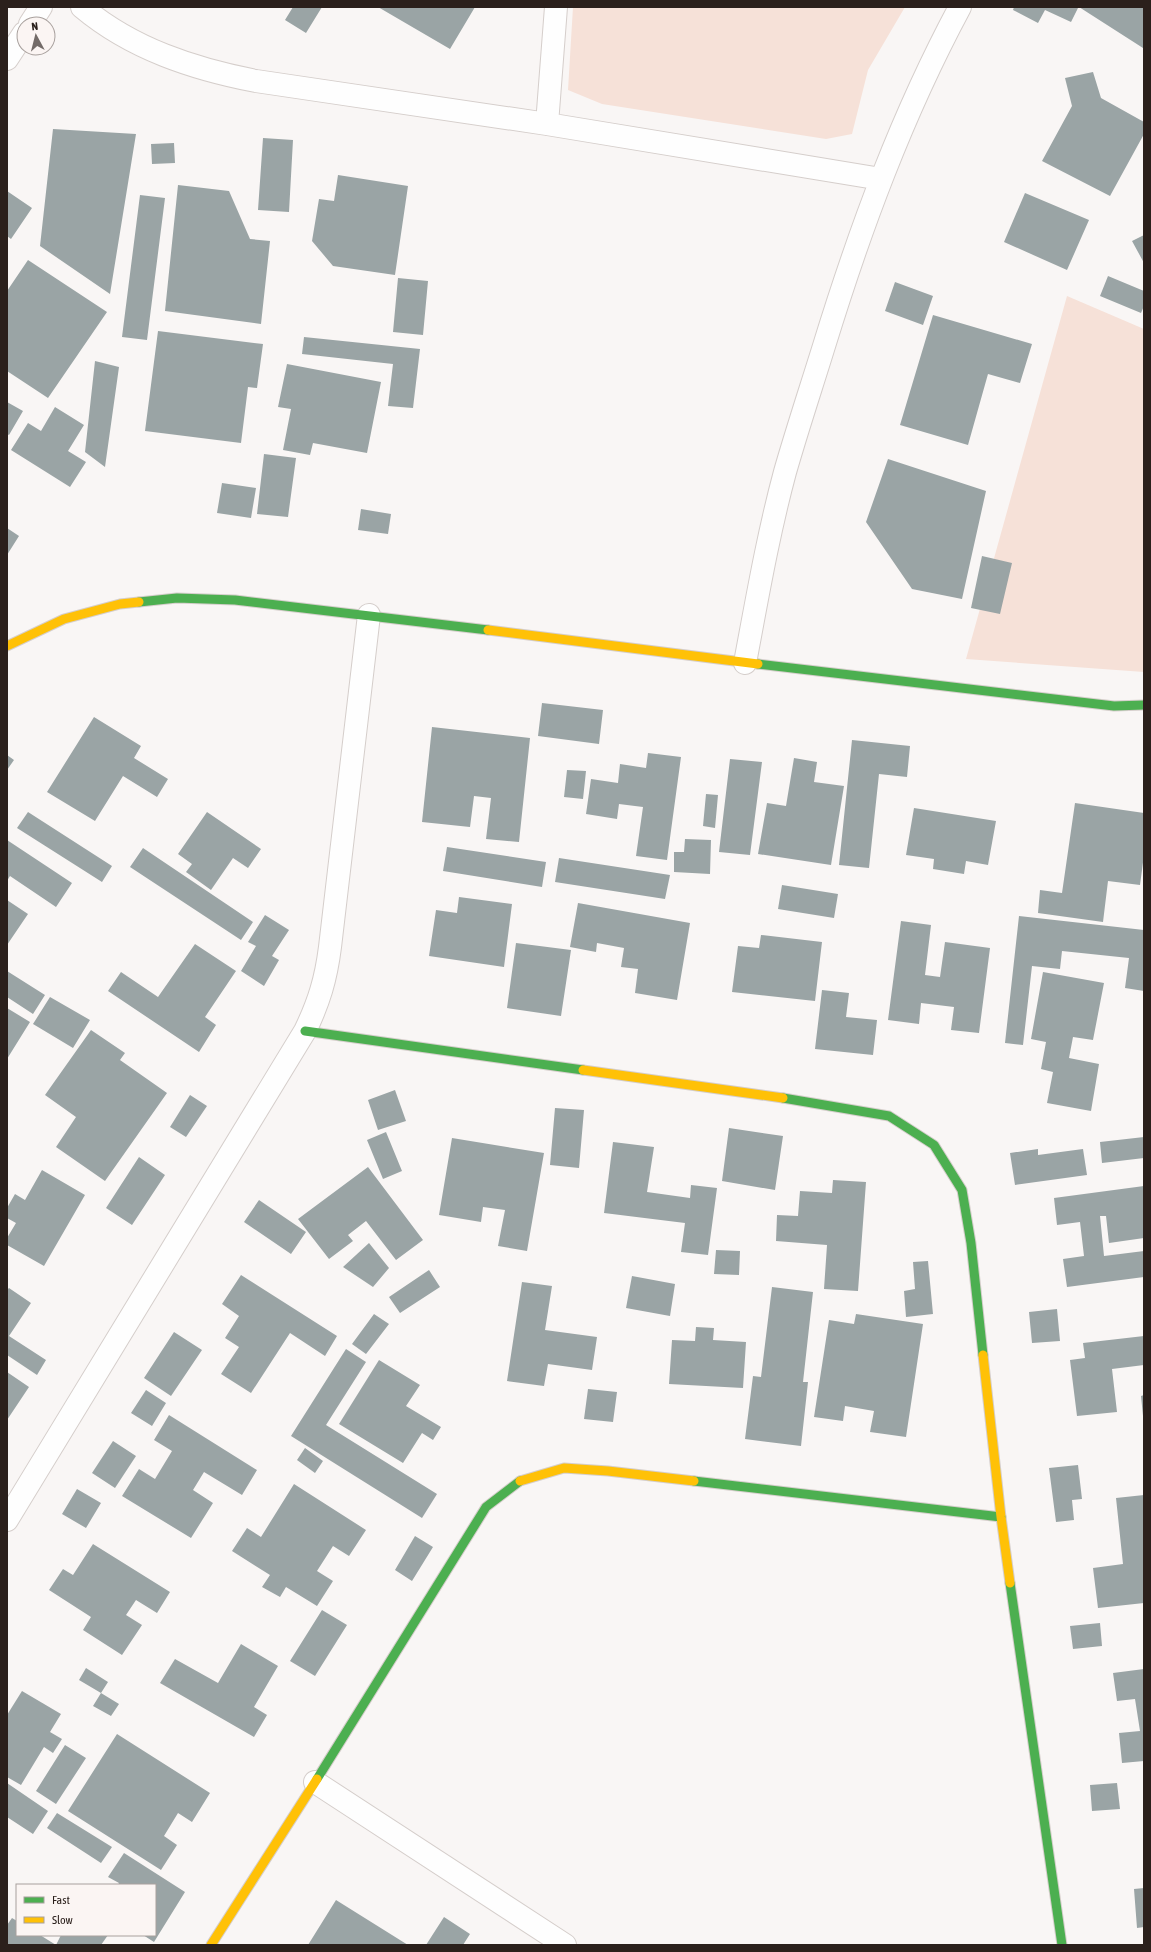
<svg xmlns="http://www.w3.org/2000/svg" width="1151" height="1952" font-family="'Asap Condensed',sans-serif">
  <rect width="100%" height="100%" fill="#f9f6f5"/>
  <path fill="#f6e1d8" d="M573,7H905L868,70L852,134L826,139L602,104L568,90Z
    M1067,296L1144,329V672L966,659Z"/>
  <path fill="#9aa4a5" d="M293,7H322L306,33L285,20Z
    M378,7H475L450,49Z
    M1014,7H1075L1078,8L1071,22L1045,10L1038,23L1013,10Z
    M1079,7H1144V47L1143,48Z
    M1093,72L1101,98L1144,122V134L1110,196L1042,161L1072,106L1065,78Z
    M53,129L136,134L110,294L40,246Z
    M263,138L293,140L289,212L258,210Z
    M174,143L175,163L152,164L151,144Z
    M338,175L408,186L395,275L333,266L312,241L319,199L334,201Z
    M178,185L229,191L250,239L270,241L261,324L165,311Z
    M7,191L32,208L11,239L7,236Z
    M1025,193L1089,220L1067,270L1004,242Z
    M140,195L165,198L147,340L122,337Z
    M1144,235V263L1132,241Z
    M28,260L107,312L48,398L7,371V291Z
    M1108,276L1144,291V306L1141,313L1100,296Z
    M398,278L428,281L423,335L393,332Z
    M895,282L933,296L923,325L885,311Z
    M933,315L1032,344L1020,383L988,374L968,445L900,425Z
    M158,331L263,344L257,388L248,387L241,443L145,431Z
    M304,337L420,349L413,408L388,406L393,364L302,354Z
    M95,361L119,367L105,467L85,452Z
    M287,364L381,382L367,453L313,443L310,455L283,450L291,409L278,407Z
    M7,402L23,411L9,435L7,434Z
    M55,407L84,425L68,451L86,462L70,487L11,450L28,423L41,431Z
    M264,454L296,458L288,517L257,514Z
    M888,459L986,491L962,599L912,589L866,522Z
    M222,483L256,488L251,518L217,513Z
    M361,509L391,514L388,534L358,530Z
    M7,528L19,536L7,555Z
    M982,556L1012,563L1000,614L971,608Z
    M542,703L603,710L599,744L538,736Z
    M94,717L141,746L134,758L168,779L157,797L123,776L95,821L47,792Z
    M432,727L530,738L519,842L486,839L491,798L474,796L470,827L422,822Z
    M852,740L910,746L907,777L879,774L869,868L839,865Z
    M648,753L681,757L667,860L636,856L643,807L619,804L617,819L586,814L591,779L618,783L620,764L646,768Z
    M7,755L14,760L7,770Z
    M794,758L817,762L814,782L844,786L831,865L758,854L767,803L786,806Z
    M730,759L762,762L750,855L719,852Z
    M567,770L586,771L583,799L564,797Z
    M706,794L718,795L715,828L703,826Z
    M1075,803L1144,813V855L1140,885L1108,881L1103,922L1038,913L1040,890L1062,893Z
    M914,808L996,821L988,865L966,861L964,874L933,869L934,859L906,855Z
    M28,812L112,866L102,882L17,828Z
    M207,812L261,849L248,868L233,858L211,890L186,872L192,864L178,854Z
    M685,839L711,840L710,874L674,872V852H684Z
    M7,840L72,883L56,907L10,876L7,881Z
    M447,847L546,862L542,887L443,871Z
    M143,848L253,922L241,940L130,867Z
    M559,858L670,875L665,899L555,882Z
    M782,885L838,894L834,918L778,909Z
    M459,897L512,904L504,967L429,956L436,910L457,913Z
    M7,900L28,914L7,945Z
    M578,903L690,923L677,1000L635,993L638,969L621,967L624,948L597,943L596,952L570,947Z
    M265,915L289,930L272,956L279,960L264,986L241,971L256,946L248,942Z
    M1019,916L1144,930V991L1125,988L1129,958L1062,951L1060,969L1032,966L1023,1045L1005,1043Z
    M901,921L931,925L925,975L940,977L945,942L990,948L979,1033L951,1030L954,1007L921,1003L919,1024L888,1020Z
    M761,935L822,942L815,1001L732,992L738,946L759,948Z
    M516,943L571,950L561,1016L507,1008Z
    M195,944L236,971L205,1017L216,1025L199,1052L108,991L121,972L158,997Z
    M7,971L45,995L33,1014L7,997Z
    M1043,972L1104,983L1093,1040L1073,1037L1069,1058L1099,1064L1091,1111L1047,1103L1053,1072L1041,1069L1046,1042L1031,1039Z
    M822,990L849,993L846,1017L877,1020L873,1055L815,1049Z
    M50,997L90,1020L73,1048L33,1024Z
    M7,1008L30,1022L7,1059Z
    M91,1030L125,1053L120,1060L167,1093L105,1181L56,1147L76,1117L45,1095Z
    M395,1090L406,1121L378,1130L368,1100Z
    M190,1095L207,1106L186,1137L170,1127Z
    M555,1108L584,1110L579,1168L550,1165Z
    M729,1128L783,1136L775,1190L722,1181Z
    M386,1132L402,1171L383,1179L367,1140Z
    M1144,1137V1158L1102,1163L1100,1142Z
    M452,1138L544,1153L527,1251L498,1246L505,1210L483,1207L481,1222L439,1215Z
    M613,1142L654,1147L647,1192L690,1198L691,1185L717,1188L708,1255L681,1252L685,1223L604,1213Z
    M1038,1149V1155L1083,1149L1087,1175L1015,1185L1010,1153Z
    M139,1157L165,1175L132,1225L106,1208Z
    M368,1167L423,1240L396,1260L366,1221L348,1235L353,1241L329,1259L298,1219Z
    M42,1170L85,1195L44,1266L7,1245V1238L16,1223L7,1218V1208L15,1194L25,1200Z
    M833,1180L866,1182L858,1291L824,1289L827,1245L776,1241L777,1215L798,1216L800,1191L832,1193Z
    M1144,1186V1238L1109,1243L1106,1216H1100L1104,1256L1144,1251V1277L1067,1287L1063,1259L1084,1256L1080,1222L1057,1225L1054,1198Z
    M259,1200L306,1232L291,1254L244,1222Z
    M369,1243L389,1268L373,1287L343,1267Z
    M716,1250L740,1251L739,1275L714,1274Z
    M928,1261L933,1314L906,1317L904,1291L915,1289L913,1262Z
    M429,1270L440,1287L400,1313L389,1297Z
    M241,1275L337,1336L325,1356L290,1333L251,1393L221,1374L239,1347L225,1338L239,1316L222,1304Z
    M632,1276L675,1284L670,1316L626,1308Z
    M522,1282L552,1286L545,1330L597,1337L592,1370L548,1364L544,1386L507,1381Z
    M772,1287L813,1292L803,1382H808L801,1446L745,1439L753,1376L761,1377Z
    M9,1288L31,1303L9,1336L46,1360L37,1375L7,1355V1290Z
    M1057,1309L1060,1341L1032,1343L1029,1312Z
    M374,1314L389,1324L366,1354L352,1344Z
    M856,1314L923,1324L906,1437L870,1432L874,1411L845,1406L843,1421L814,1417L829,1320L854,1324Z
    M696,1327L714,1328L713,1340L746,1342L743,1388L669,1384L672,1340L695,1341Z
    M174,1332L202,1350L171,1396L144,1378Z
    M1144,1336V1365L1112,1369L1117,1412L1077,1416L1070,1360L1085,1358L1083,1343Z
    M346,1349L366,1362L326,1425L437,1494L422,1518L291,1436Z
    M379,1360L420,1385L406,1406L441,1427L433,1440L422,1433L403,1463L339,1424Z
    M7,1372L29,1387L7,1420Z
    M588,1389L617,1392L613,1422L584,1419Z
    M146,1390L166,1403L152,1426L131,1413Z
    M1144,1395V1415L1143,1416L1141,1396Z
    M169,1415L257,1470L242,1495L204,1472L193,1490L213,1503L191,1538L122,1496L139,1469L155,1479L172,1451L154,1440Z
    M113,1441L136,1456L115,1488L92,1473Z
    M305,1448L323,1461L315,1473L297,1460Z
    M1078,1465L1082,1499L1072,1500L1074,1520L1056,1522L1049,1468Z
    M294,1484L366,1530L349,1556L333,1546L317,1571L333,1581L317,1606L286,1587L280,1597L262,1587L270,1575L232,1551L247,1528L261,1537Z
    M77,1489L101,1503L86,1528L62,1514Z
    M1144,1495V1603L1098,1608L1093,1568L1123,1564L1116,1498Z
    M415,1536L433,1547L412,1581L395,1570Z
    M93,1544L170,1592L157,1613L136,1600L126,1615L142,1625L122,1655L83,1630L91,1617L49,1590L63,1569L73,1575Z
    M322,1610L347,1625L315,1676L290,1661Z
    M1100,1623L1102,1646L1073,1649L1070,1626Z
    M241,1644L278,1666L254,1707L267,1715L254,1737L160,1683L175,1659L218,1683Z
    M86,1668L108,1682L101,1693L119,1704L111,1716L93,1706L101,1693L79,1680Z
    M1144,1669V1761L1122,1763L1119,1733L1140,1731L1135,1699L1117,1701L1113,1673Z
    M22,1691L61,1714L50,1732L62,1739L53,1753L44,1747L21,1785L7,1777V1715Z
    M117,1734L210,1793L192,1822L178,1813L164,1836L177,1845L161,1870L68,1811Z
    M65,1745L86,1758L56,1804L36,1791Z
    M7,1783L48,1811L33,1834L7,1817Z
    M1117,1783L1120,1809L1092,1811L1090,1785Z
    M57,1813L112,1847L101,1863L47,1828Z
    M124,1853L185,1892L154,1942L143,1935H155V1885H118L119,1883L108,1877Z
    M1144,1888V1927L1137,1928L1134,1889Z
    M336,1900L408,1945H308Z
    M444,1917L470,1934L463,1945H426Z
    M12,1918L17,1921V1935H40L56,1945L61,1935H108L101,1945H7V1925Z"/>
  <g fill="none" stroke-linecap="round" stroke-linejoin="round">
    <g stroke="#d5cecb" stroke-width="24">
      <path id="street" d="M82,7C132,49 194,69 256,81L547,124L881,179
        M30,24L41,7
        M7,59L24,33
        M547,124L556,7
        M745,663C757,599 768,535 785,472C797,430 811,388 824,346C860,229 902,115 960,7
        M7,1520L305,1031C319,1002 326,979 330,947L369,615
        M315,1782L565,1945"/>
    </g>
    <g stroke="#d5cecb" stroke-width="11">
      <path id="fast" d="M139,602L177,598L235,600L488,630
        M758,664L1114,706L1144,705
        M305,1031L583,1070
        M783,1098L889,1116L934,1145L962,1190L971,1243L983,1355
        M694,1481L1001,1517
        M1010,1583L1062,1945
        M317,1779L486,1507L520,1481"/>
    </g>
    <g stroke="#d5cecb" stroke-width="11">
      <path id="slow" d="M488,630L758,664
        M7,646L64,619L120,604L139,602
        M583,1070L783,1098
        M983,1355L1001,1517L1010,1583
        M520,1481L564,1468L608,1471L694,1481
        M211,1945L317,1779"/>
    </g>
    <use href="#street" stroke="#fefefe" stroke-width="22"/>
    <use href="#fast" stroke="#4caf50" stroke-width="9"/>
    <use href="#slow" stroke="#ffc107" stroke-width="9"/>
  </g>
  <rect width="1151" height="1952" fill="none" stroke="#2b201c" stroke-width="16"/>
  <rect x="16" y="1884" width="140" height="52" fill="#fbf5f3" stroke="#a8a09d"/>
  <rect x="24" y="1897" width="20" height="6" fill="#4caf50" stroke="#a8a09d"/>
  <text x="52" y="1904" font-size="12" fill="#2b201c">Fast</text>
  <rect x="24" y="1917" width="20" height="6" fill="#ffc107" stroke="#a8a09d"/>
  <text x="52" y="1924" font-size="12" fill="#2b201c">Slow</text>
  <g transform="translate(36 36) rotate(353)"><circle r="19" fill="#fbf5f3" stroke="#a8a09d"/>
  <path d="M0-3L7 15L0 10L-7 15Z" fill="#736b68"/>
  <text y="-6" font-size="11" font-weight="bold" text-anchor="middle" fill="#2b201c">N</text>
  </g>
</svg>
